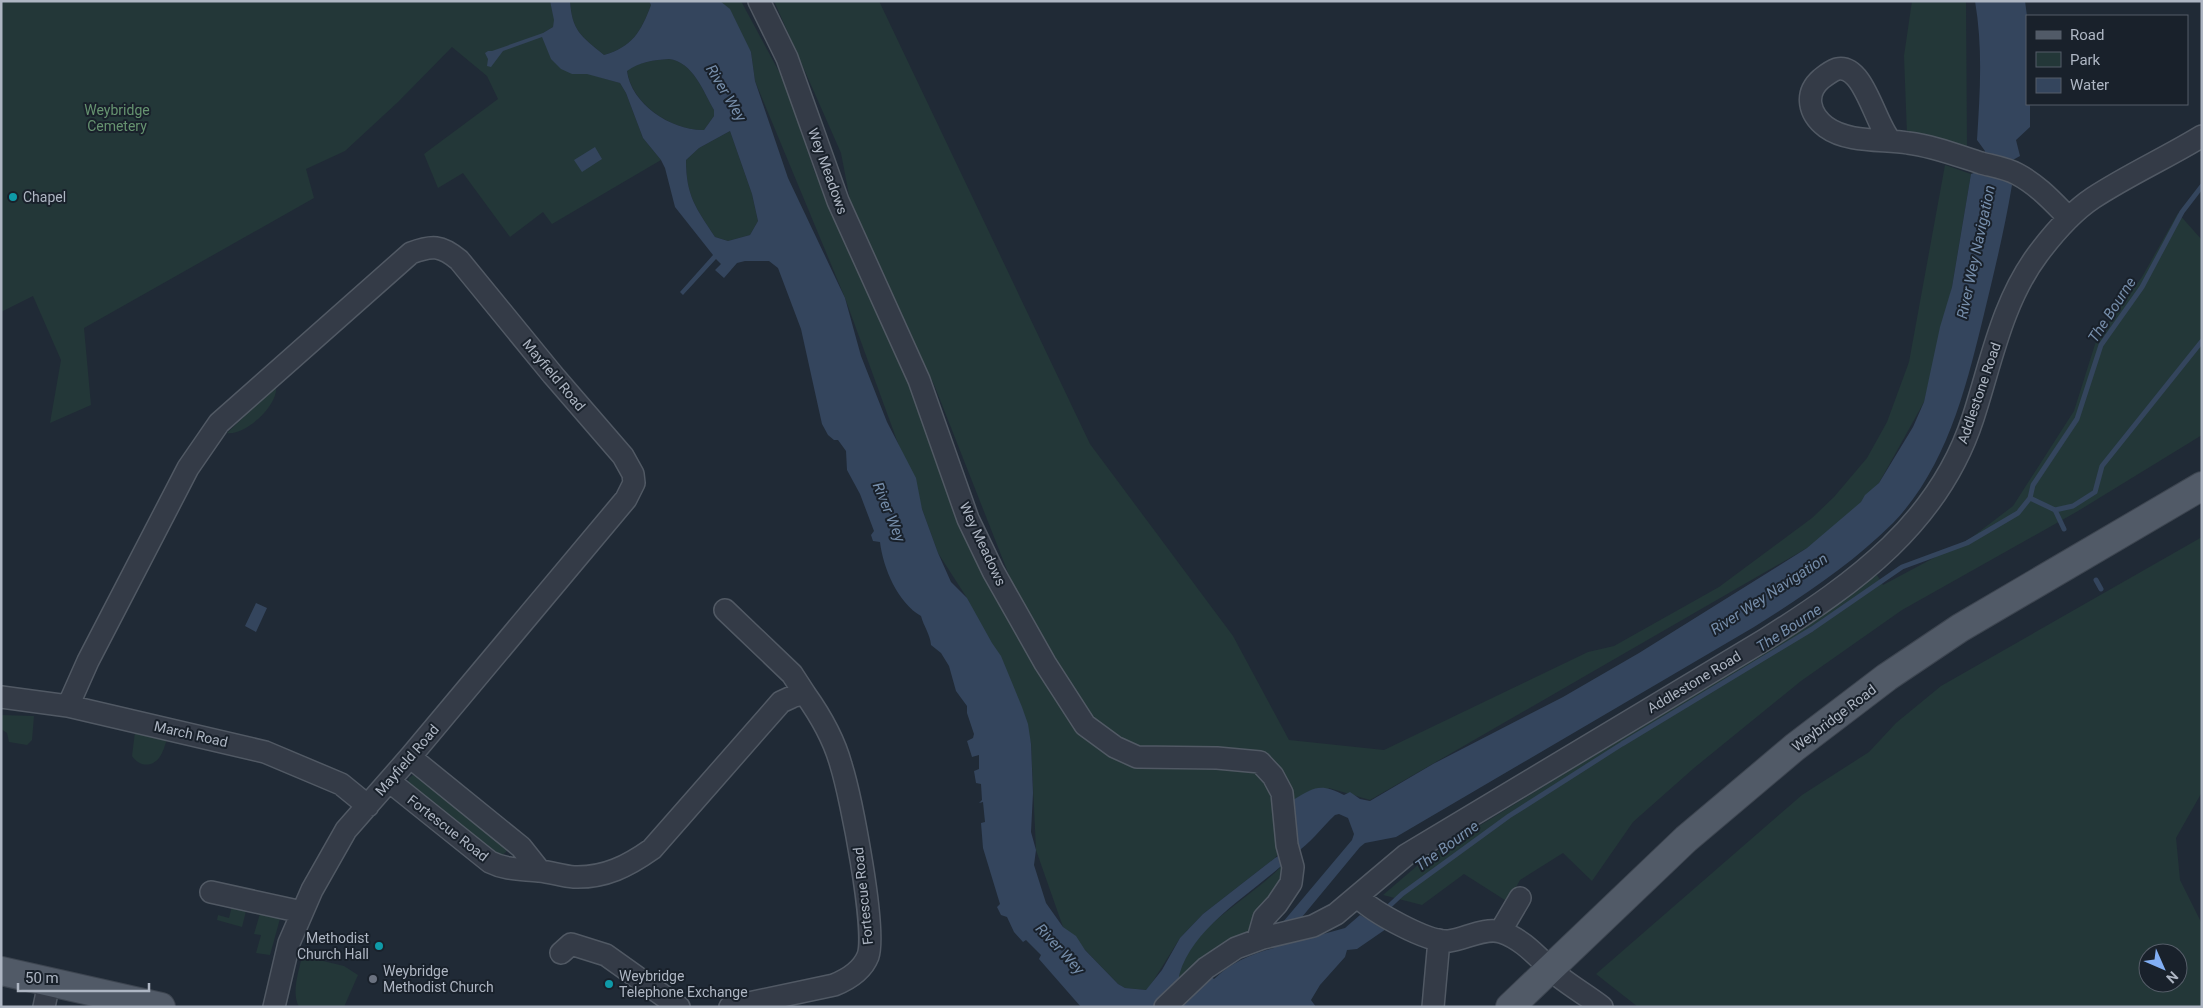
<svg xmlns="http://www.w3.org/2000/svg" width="2203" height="1008" font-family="Roboto,sans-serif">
  <rect width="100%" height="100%" fill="#202a36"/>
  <path fill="#233738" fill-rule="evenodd" d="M1,1H550L555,20L553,27L543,33L572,74H590L620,83L626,93L643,138L661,160L552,224L543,212L510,237L463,173L438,188L424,154L498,99L487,76L452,47L398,102L345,151L306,169L314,198L84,328L91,405L50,423L61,360L33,296L1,312Z
    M570,1H649L651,5C641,32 632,47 604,55C581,36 572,31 570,1Z
    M714,1H741L784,81L815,173L909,369L1057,697L935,387L850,200L841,153L774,1H879L1090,444L1233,636L1289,740L1384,750L1588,652L1614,646L1719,587L1812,518L1834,497L1867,458L1887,422L1909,362L1945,165L1971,174L1952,287L1924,402L1879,483L1849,518L1807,548L1370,800L1329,788L1275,858L1203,914L1180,938L1150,986L1146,990L1125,988L1118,984L1063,927L1036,850L1031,743L967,598L938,553L845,298L755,81L751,52Z
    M1912,1H1966L1967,149L1907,135L1904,56Z
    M669,59C693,62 703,91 714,110V116L704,130C672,131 631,104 627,70C639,62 654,60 669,59Z
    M730,131L752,194L758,221L750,235L728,241L715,237C696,208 686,196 686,160L699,148Z
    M2178,213L2202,240V435L2078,511L1902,610L1801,681L1694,768L1633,822L1592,881L1563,853L1520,880L1508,902L1464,874L1422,905L1383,895L1425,859L1788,637L1877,575L1883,585L1971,538L2013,506L2074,411L2097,338L2142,277Z
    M276,386C279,405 245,436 227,433Z
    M2202,537V792L2176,838L2180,880L2202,924V1007H1638L1596,974L1802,795L1869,752L1896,723L1941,686ZM2148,953H2178V983H2148Z
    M1,715L34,716L32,740L27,745L9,742L7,733L1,729Z
    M135,732L167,739C165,745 163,753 159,758C151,768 138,766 132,756Z
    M417,772L507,848L506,852L500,857L408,785L409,778Z
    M1287,860L1292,861L1258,939L1177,982C1187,924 1252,901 1287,860Z
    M232,906L247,907L242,927L217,920L218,915L229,918Z
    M261,910L281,915L270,955L256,953L261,935L254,934Z
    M302,956L344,966L358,975L344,1007H299C291,993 299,971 302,956Z"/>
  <path fill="#34455d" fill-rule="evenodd" d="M550,1H570C572,31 581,36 604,55C632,47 641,32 651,5L649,1H720L730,9L751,52L755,81L788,178L845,298L861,356L887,422L916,478L922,509L938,553L951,582L967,598L992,643L1001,656L1022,707L1028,724L1031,744L1033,793L1031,832L1036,850L1034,865L1046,903L1063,927L1076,936L1085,950L1118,984L1125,988L1146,990L1162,970L1180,938L1203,914L1275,858L1284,853L1293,800C1315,787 1320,783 1344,795L1350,792L1360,799L1370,801L1433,764L1563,697L1639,653L1807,548L1861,502L1865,495L1879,483L1913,427L1924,402L1940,327L1952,287L1971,174L1981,170L1985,151L1977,140C1980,93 1983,48 1975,1H2025L2027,16V104H2030V127L2016,140L2020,156L2011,161L2007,178L2012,185C2005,227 1995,269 1985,310C1967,384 1948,466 1893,523C1852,564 1803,596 1754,627L1396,837L1365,843L1360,847L1302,917L1298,941L1345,928L1360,915L1386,929L1357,949L1347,950L1345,957L1320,985L1311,1000L1316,1007H1081L1039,959L1041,955L1026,940L1023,942L1014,932L1007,917L1001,915L997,907L1000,904L983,848L981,823L985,822L983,802L979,803L982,800L981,784L976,783L974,771L979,769V755L972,757L967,741L973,738L974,734L967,713V706L956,691L949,666L941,653L931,645C930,634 924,627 921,616C898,603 883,568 880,542L873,541L871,535L874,531L860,494L847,470L846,451L838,440H834L828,435L822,424L801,329L778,268L769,261H745L737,263L724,278L715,270L721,264L716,259L683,295L680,292L713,255L675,207L665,168L661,160L643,138L626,93L620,83L587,74H572L561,69L551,59L542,37L503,51L491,67L487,66L488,59L485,53L488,51H492L543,33L553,27L554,20ZM669,59C693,62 703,91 714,110V116L704,130C672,131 631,104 627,71C639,62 654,60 669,59ZM730,131L752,194L758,221L750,235L728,241L715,237C696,208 686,196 686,160L699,148ZM1339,814L1348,818L1354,834L1352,840L1283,922L1274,948C1251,954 1232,962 1214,979L1195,965L1178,982C1186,928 1258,891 1294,854C1310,844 1321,828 1335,815Z
    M595,147L602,159L582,172L574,160Z
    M256,603L267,608L256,632L245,626Z"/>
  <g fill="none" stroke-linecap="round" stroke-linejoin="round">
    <path stroke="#34455d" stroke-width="5" d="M2030,498L2055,510L2073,506L2095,492L2102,466L2202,341
      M2055,510L2064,529
      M2096,580L2101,589
      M1385,910L1402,894L1509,816L1622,744L1812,629L1902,567L1967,543L2018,513L2030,498L2033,485L2077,419L2101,345L2142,287L2182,212L2202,186"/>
    <g stroke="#515964" stroke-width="24">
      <path id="minor" d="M759,1L787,58L838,201L919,380L968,519L993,571L1045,663L1085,725L1115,747L1137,757L1217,758L1260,762L1273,776L1282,793L1287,845L1293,867L1291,883L1277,904L1264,918L1258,939
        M1891,141C1875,125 1864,63 1837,69C1831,71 1826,75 1821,79C1804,94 1809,114 1826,127C1848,143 1882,139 1908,143C1933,146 1956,155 1981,163C1992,166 2006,168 2017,174C2038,185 2053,202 2069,218
        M725,610L792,674L805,694
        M1,697L68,706L265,752L341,784L368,806
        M68,706L88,661L188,468L219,423L411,253C432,245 441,245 459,260L553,375L623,456L633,474L634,483L626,499L410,757L346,830L312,890L289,943L274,1007
        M410,757L521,847L540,871
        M389,781L490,862C506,870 521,869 539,871C551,872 562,876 574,877C605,878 628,866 652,849L781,702L794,696L805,694C820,715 834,739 841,765C851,797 877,930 868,956C862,971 849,979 834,985L730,1007
        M211,892L302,912
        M1358,897C1373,912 1428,943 1449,941C1465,939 1485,927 1501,932C1526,940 1542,963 1561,978C1574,988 1589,997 1602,1007
        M1500,932L1520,898
        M561,953L571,944L606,955L679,1007
        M44,1007L49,983
        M1165,1007L1206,968L1236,948L1263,938L1313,926L1336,914L1406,855L1766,639C1855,583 1939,523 1973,418C1991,363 2002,302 2038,254C2053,234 2072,212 2093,198C2128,175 2166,158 2202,136
        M1433,1007L1439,940"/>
    </g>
    <g stroke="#3d4550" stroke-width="30">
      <path id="major" d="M1,971L161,1007
        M1510,1007L1686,839L1795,747L1887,677L1960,628L2202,486"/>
    </g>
    <use href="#minor" stroke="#343b47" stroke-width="21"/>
    <use href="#major" stroke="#515a67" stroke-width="28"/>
  </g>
  <g fill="#0f9aa8" stroke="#19212b" stroke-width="2">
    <circle cx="13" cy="197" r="5"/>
    <circle cx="379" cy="946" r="5"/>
    <circle cx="609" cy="984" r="5"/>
  </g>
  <circle fill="#6b7280" stroke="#19212b" stroke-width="2" cx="373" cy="979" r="5"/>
  <g text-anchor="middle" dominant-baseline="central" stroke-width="4" stroke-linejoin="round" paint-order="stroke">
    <g font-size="14" fill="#669370" stroke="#19212b">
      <text x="117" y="110">Weybridge<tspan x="117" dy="16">Cemetery</tspan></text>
    </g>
    <g font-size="14" fill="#aeb6c3" stroke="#19212b">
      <text transform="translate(828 171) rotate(70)">Wey Meadows</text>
      <text transform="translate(554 375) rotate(50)">Mayfield Road</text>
      <text transform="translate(1979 393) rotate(-71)">Addlestone Road</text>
      <text transform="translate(983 544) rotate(65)">Wey Meadows</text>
      <text transform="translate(1694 682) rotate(-31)">Addlestone Road</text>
      <text transform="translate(1834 718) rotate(-37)">Weybridge Road</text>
      <text transform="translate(191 734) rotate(13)">March Road</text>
      <text transform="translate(407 760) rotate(-49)">Mayfield Road</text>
      <text transform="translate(448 828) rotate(38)">Fortescue Road</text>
      <text transform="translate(863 896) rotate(-96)">Fortescue Road</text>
    </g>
    <g font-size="14" fill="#aeb6c3" stroke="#19212b" text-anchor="start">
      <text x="23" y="197">Chapel</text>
      <text x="369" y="938" text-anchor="end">Methodist<tspan x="369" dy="16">Church Hall</tspan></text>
      <text x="383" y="971">Weybridge<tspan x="383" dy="16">Methodist Church</tspan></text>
      <text x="619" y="976">Weybridge<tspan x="619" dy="16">Telephone Exchange</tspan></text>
    </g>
    <g font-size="15" font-style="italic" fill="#768eab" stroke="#19212b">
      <text transform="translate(726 93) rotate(59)">River Wey</text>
      <text transform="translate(1976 252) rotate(-78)">River Wey Navigation</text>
      <text transform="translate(2112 310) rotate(-57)">The Bourne</text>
      <text transform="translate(889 512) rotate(68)">River Wey</text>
      <text transform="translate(1769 594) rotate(-33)">River Wey Navigation</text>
      <text transform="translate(1789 628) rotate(-33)">The Bourne</text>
      <text transform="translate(1447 846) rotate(-36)">The Bourne</text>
      <text transform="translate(1060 949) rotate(47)">River Wey</text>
    </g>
  </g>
  <rect width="2203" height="1008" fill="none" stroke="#aeb6c3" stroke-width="5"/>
  <rect x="2026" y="15" width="162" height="90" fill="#19212b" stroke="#555d68"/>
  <rect x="2036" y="31" width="25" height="8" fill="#515a67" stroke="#555d68"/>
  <text x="2070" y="40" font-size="15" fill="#aeb6c3">Road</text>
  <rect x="2036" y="52" width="25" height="15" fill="#233738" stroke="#555d68"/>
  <text x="2070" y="65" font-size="15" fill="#aeb6c3">Park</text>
  <rect x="2036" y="78" width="25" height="15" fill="#34455d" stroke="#555d68"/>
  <text x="2070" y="90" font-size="15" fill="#aeb6c3">Water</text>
  <g transform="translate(2163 968) rotate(135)"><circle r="24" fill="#19212b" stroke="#555d68"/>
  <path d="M0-4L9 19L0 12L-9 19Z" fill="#82aff4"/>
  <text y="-8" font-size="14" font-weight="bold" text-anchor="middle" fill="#aeb6c3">N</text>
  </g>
  <path d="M18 983v8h131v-8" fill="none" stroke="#aeb6c3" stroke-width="2.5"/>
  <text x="25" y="983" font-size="15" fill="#aeb6c3" stroke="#19212b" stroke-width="4" paint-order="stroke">50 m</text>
</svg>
